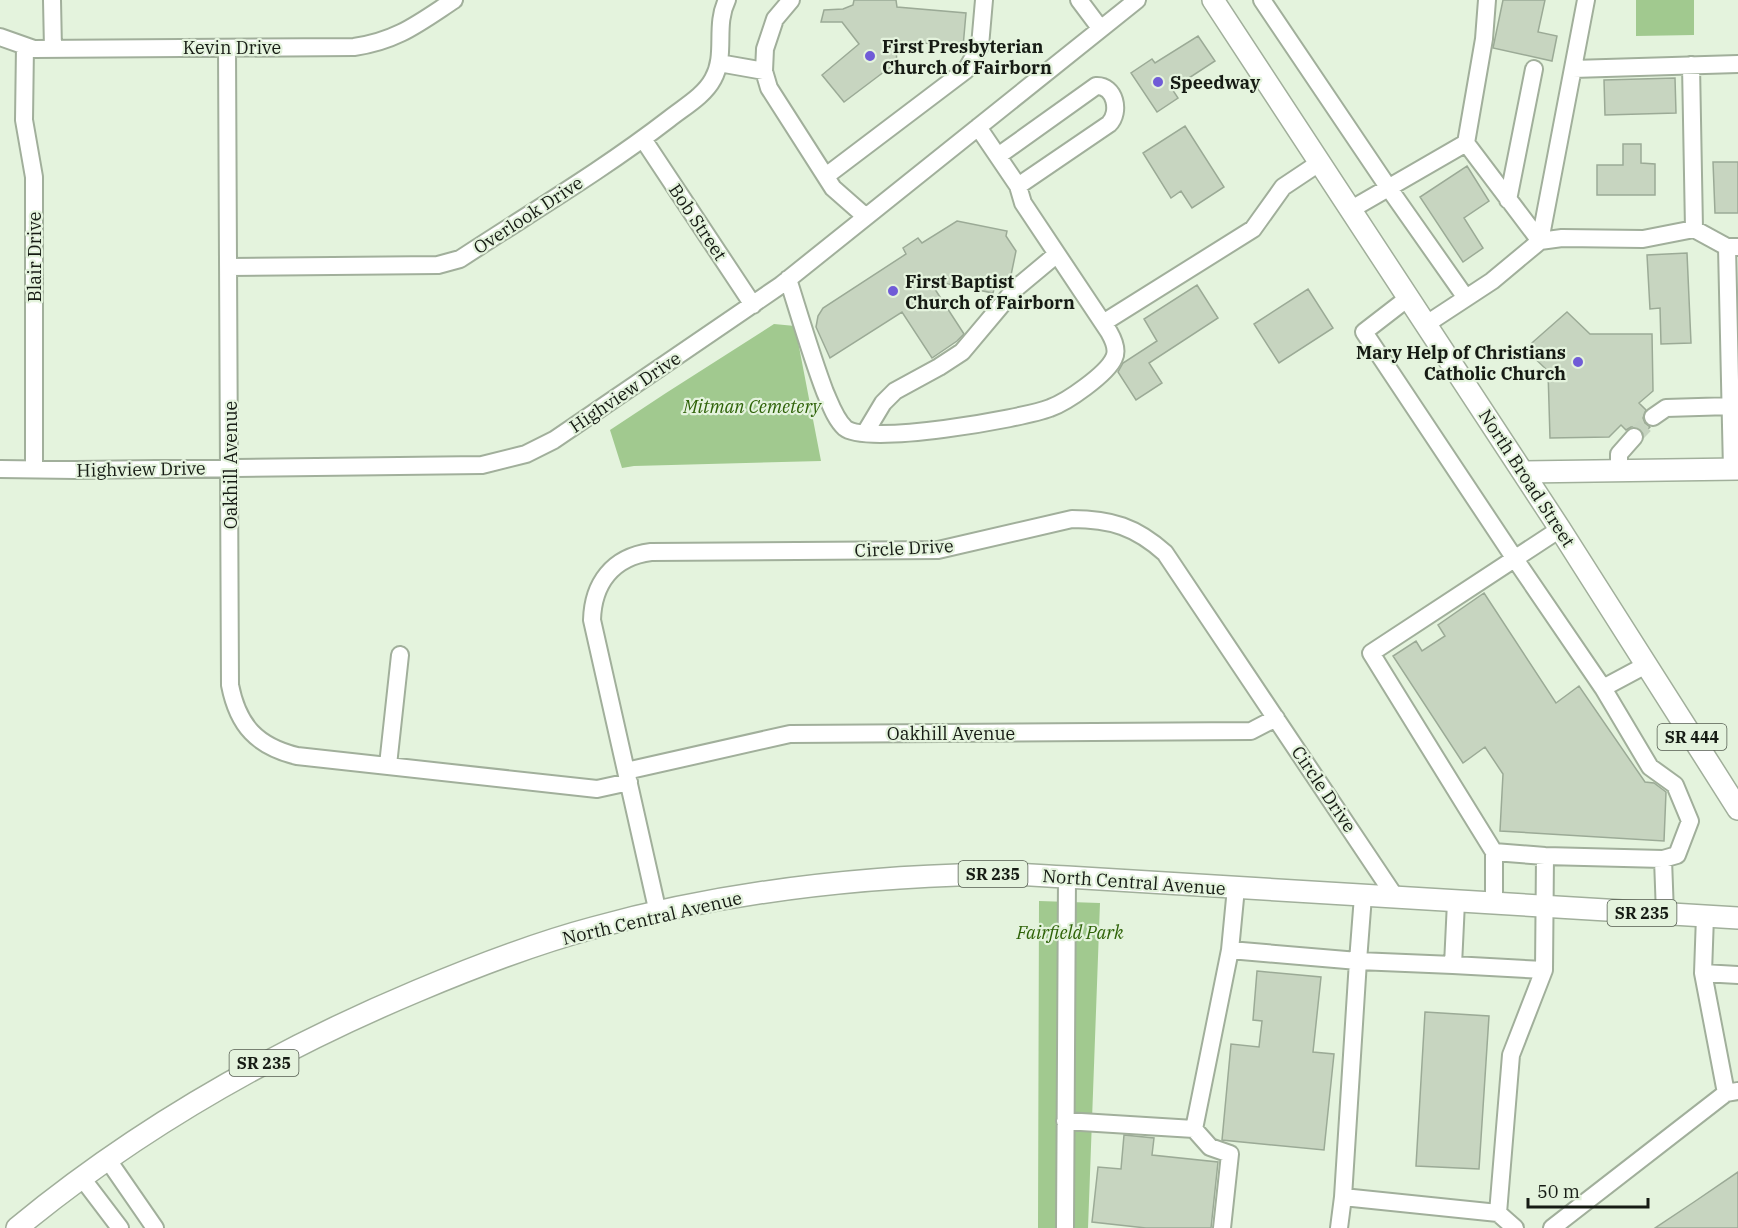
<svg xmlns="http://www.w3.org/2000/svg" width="1738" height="1228" font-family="'IBM Plex Serif',serif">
  <rect width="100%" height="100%" fill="#e4f3dd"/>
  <path fill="#a1c98f" d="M1636,0H1694V35L1636,36Z
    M774,324L795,326L821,461L634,466L622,468L610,430L666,393Z
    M1039,901L1100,903L1088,1228H1038Z"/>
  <path fill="#c7d5c0" stroke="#9baa96" stroke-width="1.5" d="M854,0H896L897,7L966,13L963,47L915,42L896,50L897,62L844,102L822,75L859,44L842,22H821L824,10L843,9L853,5Z
    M1503,0H1545L1538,32L1557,36L1552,61L1493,48Z
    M1198,36L1215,61L1172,89L1178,98L1157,112L1131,73L1152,59L1155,63Z
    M1675,78L1676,113L1605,115L1604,80Z
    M1185,126L1224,187L1192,208L1181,191L1171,198L1143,153Z
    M1623,144H1641V163L1655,164V195H1597V165H1623Z
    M1713,162H1738V213H1715Z
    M1467,166L1489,201L1464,218L1483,248L1463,262L1420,197Z
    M957,221L1007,231L1006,236L1016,251L1010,280L994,289L993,293L929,280L964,334L957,341L932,358L902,312L830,358L816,327L818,316L823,308L906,254L903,248L918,238L922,243Z
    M1687,253L1691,343L1661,344L1660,308L1650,309L1647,255Z
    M1197,285L1218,318L1149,363L1162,383L1136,400L1118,372L1123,363L1157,341L1144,319Z
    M1308,289L1333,328L1279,363L1254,324Z
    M1567,312L1590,334H1652L1653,391L1639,403L1646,410L1643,418L1645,423L1650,427L1644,433L1637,427H1631L1626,430L1621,425L1609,437L1550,438L1548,371L1525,349Z
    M1484,593L1556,703L1579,686L1645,782L1654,783L1666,792L1664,841L1500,831L1503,774L1485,747L1463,763L1393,656L1416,641L1422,651L1445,636L1438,625Z
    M1257,971L1321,977L1313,1052L1334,1054L1324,1150L1222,1140L1231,1044L1259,1047L1262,1021L1253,1020Z
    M1425,1012L1489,1016L1479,1169L1416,1166Z
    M1124,1135L1154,1138L1152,1155L1218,1162L1211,1228H1146L1092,1222L1098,1167L1121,1169Z
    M1738,1172V1228H1655L1694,1202Z"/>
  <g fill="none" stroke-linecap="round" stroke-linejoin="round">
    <path stroke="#c5d3bf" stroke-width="16" stroke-dasharray="16 8" stroke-linecap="butt" d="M1634,437L1653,417"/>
    <g stroke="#a1af9b" stroke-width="20">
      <path id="minor" d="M52,0L53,49
        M791,0L775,19L765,49L764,71L769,88L833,188L866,217
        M1079,0L1100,28
        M1262,0L1388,187L1466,298
        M0,37L34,49L354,47C397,41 419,23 454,0
        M25,46L24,120L34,177V469
        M227,48L230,685C238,726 257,746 297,756L597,789L629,782
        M719,63L764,71
        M1691,65L1694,229L1727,247
        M1573,69L1738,64
        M978,127L1018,186L1109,124C1121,112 1115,85 1096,86L998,156
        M643,139L753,305
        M1466,143L1540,241L1562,238L1643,239L1694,229
        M826,176L966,70L980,46L984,0
        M1508,200L1534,69
        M1350,210L1466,143L1484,39L1487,0
        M229,267L438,265L460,259C530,213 603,170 669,119C684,107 704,96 713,79C727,54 714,26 727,0
        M788,279C800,317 811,355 825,392C830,403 835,419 845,428C866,446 1021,419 1050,408C1067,402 1107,374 1114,358C1118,350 1113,339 1109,332L1023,203L1018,186
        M1408,298L1364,332L1515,559L1603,688L1650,767L1675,785L1690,821L1677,855L1663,859L1545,856L1494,852
        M1103,323L1253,229L1283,187L1319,163
        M1425,325L1492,281L1540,241L1586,0
        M1653,417L1666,408L1731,406
        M865,433L883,403L895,391L939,367L962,352L1015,289L1057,254
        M0,469L76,470L482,465L526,454L554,440L781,285L1137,0
        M1732,470L1727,247H1738
        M1619,471V454L1634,437
        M1603,688L1646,665
        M388,765L400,655
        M626,771L790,734L1251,731L1276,718
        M1663,859L1665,914
        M1236,888L1230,950L1358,961L1363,896
        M1456,902L1453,965L1544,970
        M1494,904V852L1371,653L1560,529
        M658,913L592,620C593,584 612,557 651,552L938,550L1072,519C1111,519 1136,527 1165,553L1396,898
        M1705,916L1703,973L1738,975
        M1453,965L1358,961L1343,1197L1498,1213L1511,1055L1544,970L1545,856
        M1703,973L1726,1093L1738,1091
        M1065,1121L1194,1129L1210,1147L1230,1154L1222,1228
        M1194,1129L1230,950
        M108,1160L155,1228
        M82,1178L120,1228
        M1498,1213L1515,1228
        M1065,1228L1067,877
        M1339,1228L1343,1197
        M1552,1228L1726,1093"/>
    </g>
    <g stroke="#a1af9b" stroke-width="24">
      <path id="major" d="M1213,0L1560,529L1738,809
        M1523,472L1738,469
        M17,1228C137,1129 274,1051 417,991C474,967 533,944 593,928C719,893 857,877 987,874C1013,873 1040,876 1067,877L1738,918"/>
    </g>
    <use href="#minor" stroke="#fff" stroke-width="16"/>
    <use href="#major" stroke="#fff" stroke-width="21"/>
  </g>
  <g fill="#705cd7" stroke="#e4f3dd" stroke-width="2">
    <circle cx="870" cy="56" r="6"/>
    <circle cx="1158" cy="82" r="6"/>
    <circle cx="893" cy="291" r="6"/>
    <circle cx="1578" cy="362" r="6"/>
  </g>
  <g text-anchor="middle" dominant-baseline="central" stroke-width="4.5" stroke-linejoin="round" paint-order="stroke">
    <g fill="#e4f3dd" stroke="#545c50" stroke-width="1.5">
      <rect x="1657.5" y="724" width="69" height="26" rx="4.5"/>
      <rect x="958.5" y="861" width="69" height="26" rx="4.5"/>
      <rect x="1607.5" y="900" width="69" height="26" rx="4.5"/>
      <rect x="229.5" y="1050" width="69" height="26" rx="4.5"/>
    </g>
    <g font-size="16" font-weight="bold" fill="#161b14">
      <text x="1692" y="737">SR 444</text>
      <text x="993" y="874">SR 235</text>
      <text x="1642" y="913">SR 235</text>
      <text x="264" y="1063">SR 235</text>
    </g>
    <g font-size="18" font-weight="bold" fill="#161b14" stroke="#e4f3dd" text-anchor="start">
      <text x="882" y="46">First Presbyterian<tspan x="882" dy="21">Church of Fairborn</tspan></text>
      <text x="1170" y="82">Speedway</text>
      <text x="905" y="281">First Baptist<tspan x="905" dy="21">Church of Fairborn</tspan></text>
      <text x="1566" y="352" text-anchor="end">Mary Help of Christians<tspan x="1566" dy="21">Catholic Church</tspan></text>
    </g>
    <g font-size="18" fill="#161b14" stroke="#e4f3dd">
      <text x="232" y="47">Kevin Drive</text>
      <text transform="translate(528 215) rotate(-33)">Overlook Drive</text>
      <text transform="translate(698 222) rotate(56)">Bob Street</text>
      <text transform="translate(34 257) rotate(-90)">Blair Drive</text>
      <text transform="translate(625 392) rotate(-34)">Highview Drive</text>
      <text transform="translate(230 465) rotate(-90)">Oakhill Avenue</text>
      <text transform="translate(141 469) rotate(-1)">Highview Drive</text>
      <text transform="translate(1527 478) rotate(57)">North Broad Street</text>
      <text transform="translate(904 548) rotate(-3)">Circle Drive</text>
      <text x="951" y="733">Oakhill Avenue</text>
      <text transform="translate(1324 789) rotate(56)">Circle Drive</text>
      <text transform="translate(1134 882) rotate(4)">North Central Avenue</text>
      <text transform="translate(652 918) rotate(-13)">North Central Avenue</text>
    </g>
    <g font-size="18" font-style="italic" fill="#2e6208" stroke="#e4f3dd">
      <text x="752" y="406">Mitman Cemetery</text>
      <text x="1070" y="932">Fairfield Park</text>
    </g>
  </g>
  <path d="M1528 1198v9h120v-9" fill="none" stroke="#161b14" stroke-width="3"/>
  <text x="1537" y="1198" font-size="18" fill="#161b14" stroke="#e4f3dd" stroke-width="4.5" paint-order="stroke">50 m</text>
</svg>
